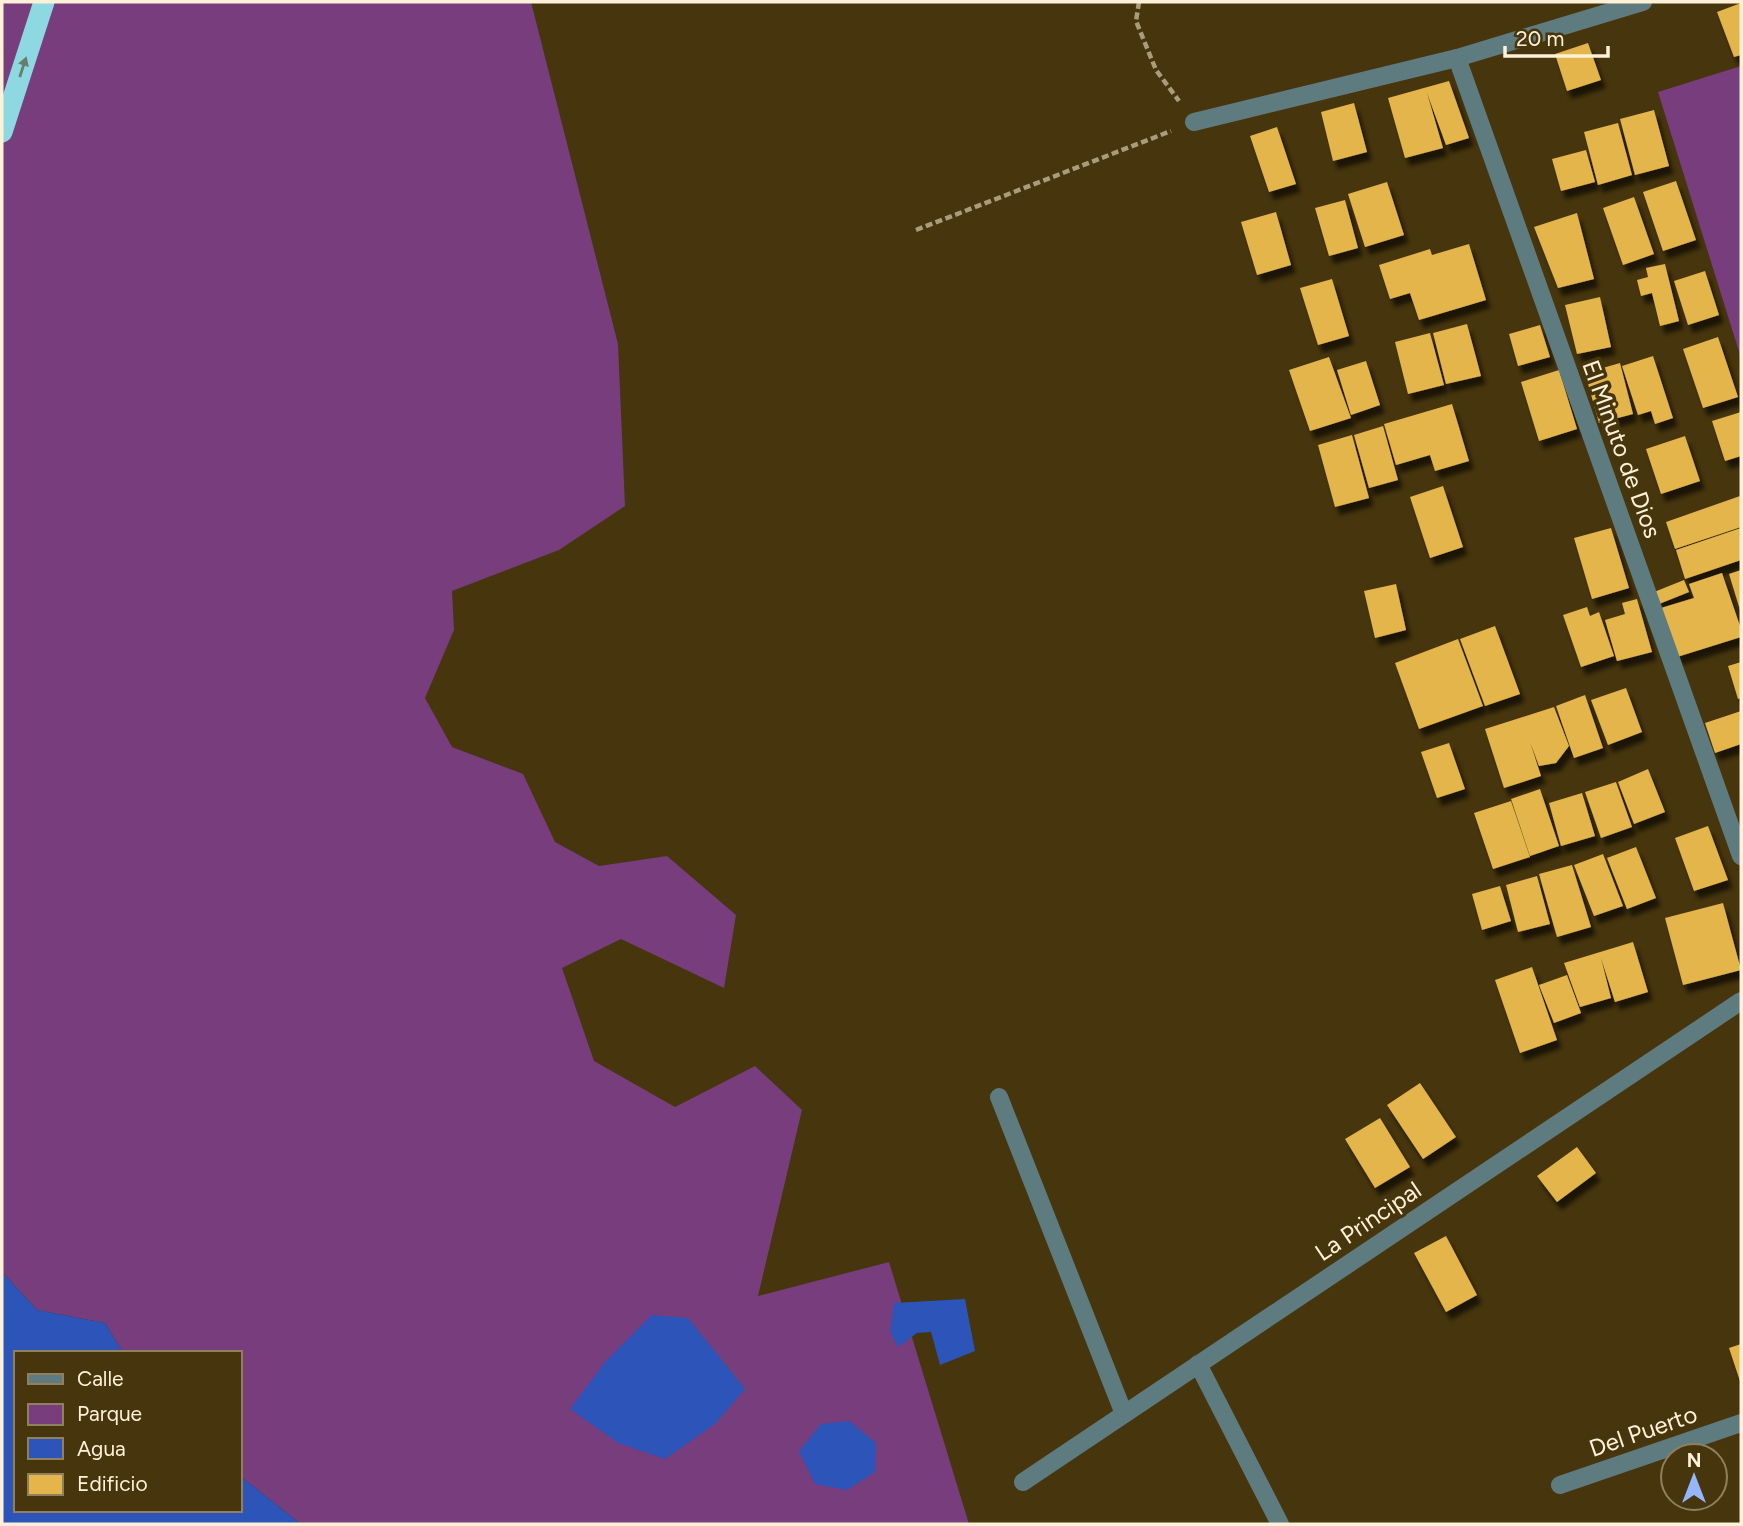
<svg xmlns="http://www.w3.org/2000/svg" width="1743" height="1526" font-family="Figtree,sans-serif">
  <defs>
    <filter id="shadow"><feDropShadow dx="4.5" dy="8" stdDeviation="2" flood-color="#0009"/></filter>
  </defs>
  <rect width="100%" height="100%" fill="#46350d"/>
  <path fill="#773d7c" d="M2,2H531L618,344L625,506L559,550L452,591L454,630L425,698L452,747L523,774L555,842L599,866L667,856L736,915L724,988L621,939L562,968L594,1061L675,1107L755,1066L802,1110L758,1296L889,1262L969,1524H296L298,1522L240,1476V1353H123L105,1323L37,1310L2,1272Z
    M1741,66V358L1658,92Z"/>
  <path fill="#2d54b9" d="M2,1272L37,1310L105,1323L123,1353H16V1510H240V1476L298,1522L296,1524H2Z
    M965,1299L975,1351L940,1365L931,1332L917,1333L898,1347L890,1332L894,1303Z
    M652,1315L688,1318L745,1389L715,1424L665,1459L618,1443L570,1409L605,1362Z
    M849,1421L876,1443L875,1472L847,1490L815,1484L799,1451L821,1424Z"/>
  <path fill="#e3b54b" filter="url(#shadow)" d="M1741,3V55L1734,57L1717,12Z
    M1588,43L1601,80L1567,91L1555,54Z
    M1449,81L1469,138L1446,145L1427,93L1443,148L1405,158L1388,98Z
    M1354,103L1367,152L1333,161L1321,112Z
    M1654,110L1669,166L1635,175L1620,119Z
    M1618,123L1632,175L1598,185L1584,132Z
    M1277,127L1296,184L1269,192L1250,136Z
    M1586,150L1595,182L1561,191L1552,159Z
    M1676,181L1696,240L1663,251L1643,192Z
    M1387,182L1404,235L1365,247L1348,194Z
    M1634,197L1654,254L1623,265L1603,208Z
    M1345,200L1358,248L1329,256L1315,208Z
    M1276,212L1291,265L1257,275L1241,222Z
    M1577,213L1594,279L1558,288L1534,227Z
    M1469,244L1486,300L1419,320L1410,293L1390,299L1379,265L1430,249L1432,255Z
    M1665,264L1679,321L1660,326L1652,293L1641,296L1637,280L1648,277L1646,268Z
    M1705,271L1719,315L1688,325L1674,281Z
    M1332,279L1349,336L1318,345L1300,288Z
    M1600,297L1611,347L1577,354L1565,305Z
    M1467,324L1481,376L1446,384L1433,333Z
    M1540,325L1550,357L1518,366L1509,334Z
    M1430,333L1444,385L1408,394L1395,342Z
    M1718,337L1738,397L1703,408L1683,349Z
    M1653,356L1673,418L1655,424L1651,411L1638,415L1622,366Z
    M1329,357L1351,418L1310,431L1289,370Z
    M1366,361L1380,405L1351,415L1337,370Z
    M1620,363L1633,414L1599,423L1585,373Z
    M1559,370L1577,429L1539,441L1521,382Z
    M1452,404L1469,461L1435,471L1430,455L1396,465L1384,424Z
    M1741,412V456L1725,461L1712,421Z
    M1383,426L1398,480L1369,488L1354,435Z
    M1352,435L1369,498L1335,507L1318,445Z
    M1685,436L1700,481L1661,494L1646,449Z
    M1443,486L1463,547L1430,558L1410,497Z
    M1740,496L1741,527L1675,549L1666,522Z
    M1611,528L1629,588L1592,599L1574,538Z
    M1741,528V560L1685,579L1676,550Z
    M1741,570V613L1729,574Z
    M1722,573L1741,629V637L1677,657L1661,608L1694,598L1689,584Z
    M1684,580L1689,592L1659,604L1654,592Z
    M1396,584L1406,630L1375,638L1364,591Z
    M1637,599L1652,652L1617,661L1605,620L1625,614L1622,603Z
    M1587,607L1590,616L1599,612L1614,656L1581,667L1563,615Z
    M1495,626L1520,694L1485,706L1460,639Z
    M1458,639L1483,706L1419,729L1395,663Z
    M1741,662V698L1738,699L1728,666Z
    M1626,688L1642,732L1608,745L1591,700Z
    M1585,695L1603,748L1574,758L1556,706Z
    M1554,707L1569,746L1556,763L1539,766L1530,742L1541,776L1504,788L1485,729Z
    M1741,711V744L1715,753L1705,723Z
    M1449,743L1465,789L1437,798L1421,752Z
    M1648,769L1665,812L1634,824L1618,782Z
    M1616,782L1632,827L1601,838L1585,792Z
    M1540,789L1559,846L1530,856L1511,799Z
    M1582,793L1595,836L1561,846L1549,803Z
    M1511,801L1530,857L1493,869L1474,813Z
    M1708,826L1728,880L1694,891L1675,838Z
    M1636,847L1656,898L1627,909L1607,858Z
    M1603,854L1623,906L1594,916L1574,865Z
    M1572,865L1591,927L1557,937L1539,874Z
    M1537,876L1550,924L1518,932L1506,885Z
    M1500,886L1511,921L1482,930L1472,894Z
    M1723,903L1741,970L1683,985L1665,918Z
    M1633,942L1648,992L1615,1002L1601,958L1611,998L1580,1007L1564,963Z
    M1532,967L1557,1040L1520,1053L1495,980Z
    M1567,975L1581,1013L1554,1023L1539,985Z
    M1420,1083L1456,1137L1423,1159L1387,1105Z
    M1380,1118L1410,1167L1375,1188L1345,1139Z
    M1577,1147L1596,1173L1557,1202L1537,1176Z
    M1446,1236L1477,1295L1446,1312L1414,1253Z
    M1741,1344V1384L1729,1348Z"/>
  <g fill="none" stroke-linecap="round" stroke-linejoin="round">
    <path stroke="#aa9b7b" stroke-width="4.5" stroke-dasharray="7 3.5" stroke-linecap="butt" d="M1139,2L1136,21L1156,70L1179,101
      M916,230L1171,131"/>
    <path stroke="#5e7b7f" stroke-width="18" d="M1194,122L1457,58L1643,2
      M999,1097L1124,1414"/>
    <path stroke="#5e7b7f" stroke-width="18" d="M1457,58L1741,856
      M1198,1364L1280,1524
      M1023,1482L1741,1001
      M1560,1485L1741,1423"/>
    <path stroke="#8ed8e1" stroke-width="21" d="M2,132L44,2"/>
  </g>
  <defs><path id="oneway-solid" d="M-6-.8H1V-3.2L6.5 0L1 3.2V.8H-6Z" transform="scale(1.75)"/></defs>
  <use fill="#667e6c" href="#oneway-solid" transform="translate(23 67) rotate(-72)"/>
  <g text-anchor="middle" dominant-baseline="central" stroke-width="7" stroke-linejoin="round" paint-order="stroke">
    <g font-size="24" fill="#fef1d7" stroke="#46350d">
      <text transform="translate(1622 449) rotate(70)">El Minuto de Dios</text>
      <text transform="translate(1368 1221) rotate(-34)">La Principal</text>
      <text transform="translate(1643 1431) rotate(-19)">Del Puerto</text>
    </g>
  </g>
  <rect width="1743" height="1526" fill="none" stroke="#fef1d7" stroke-width="7"/>
  <rect x="14" y="1351" width="228" height="161" fill="#46350d" stroke="#90805e" stroke-width="2"/>
  <rect x="28" y="1374" width="35" height="10" fill="#5e7b7f" stroke="#90805e" stroke-width="2"/>
  <text x="77" y="1386" font-size="21" fill="#fef1d7">Calle</text>
  <rect x="28" y="1404" width="35" height="21" fill="#773d7c" stroke="#90805e" stroke-width="2"/>
  <text x="77" y="1421" font-size="21" fill="#fef1d7">Parque</text>
  <rect x="28" y="1438" width="35" height="21" fill="#2d54b9" stroke="#90805e" stroke-width="2"/>
  <text x="77" y="1456" font-size="21" fill="#fef1d7">Agua</text>
  <rect x="28" y="1474" width="35" height="21" fill="#e3b54b" stroke="#90805e" stroke-width="2"/>
  <text x="77" y="1491" font-size="21" fill="#fef1d7">Edificio</text>
  <g transform="translate(1694 1477)"><circle r="33" fill="#46350d" stroke="#90805e" stroke-width="2"/>
  <path d="M0-5L12 26L0 18L-12 26Z" fill="#95b6fd"/>
  <text y="-10" font-size="19" font-weight="bold" text-anchor="middle" fill="#fef1d7">N</text>
  </g>
  <path d="M1505 46v10h103v-10" fill="none" stroke="#fef1d7" stroke-width="3.5"/>
  <text x="1516" y="46" font-size="21" fill="#fef1d7" stroke="#46350d" stroke-width="5" paint-order="stroke">20 m</text>
</svg>
